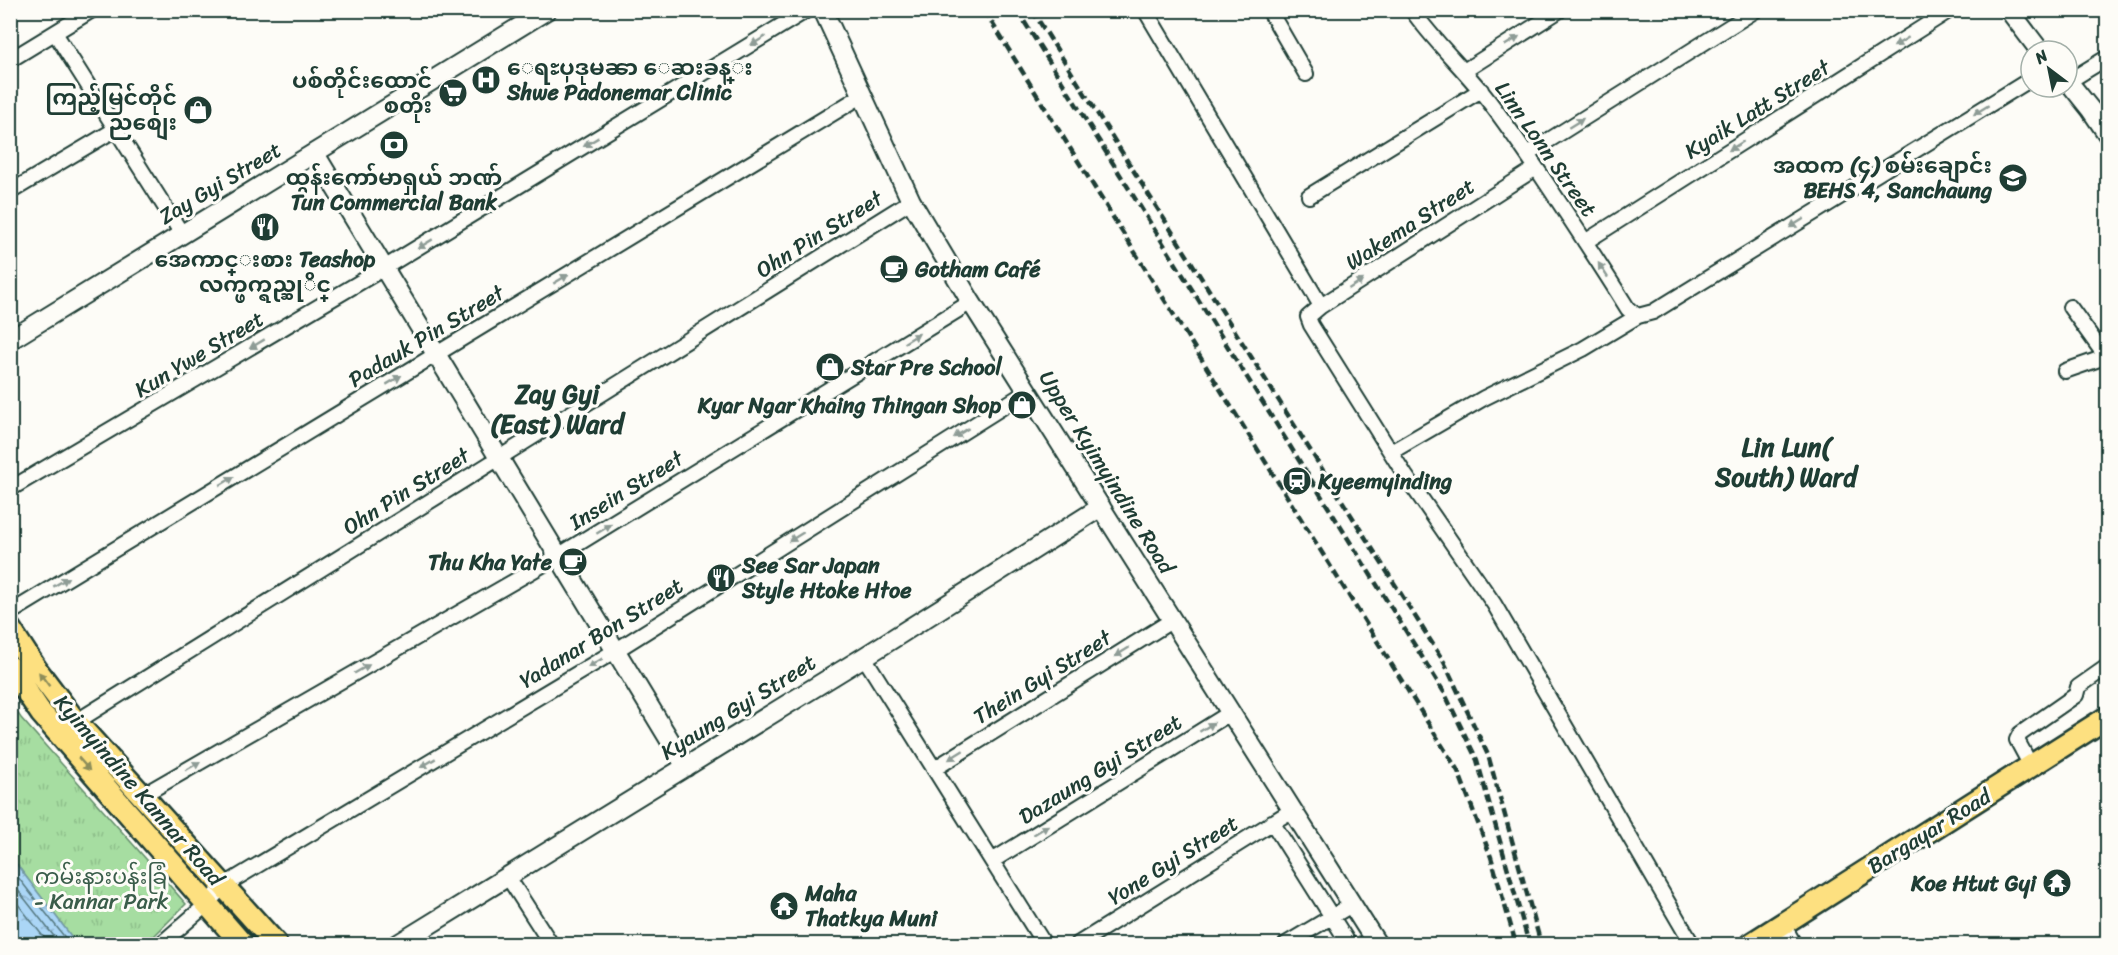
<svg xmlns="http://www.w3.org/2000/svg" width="2118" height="955" font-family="Sriracha,'Noto Sans Myanmar',sans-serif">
  <defs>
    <pattern id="grass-tufts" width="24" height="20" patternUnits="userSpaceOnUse" patternTransform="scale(1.5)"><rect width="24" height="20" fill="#a6dda1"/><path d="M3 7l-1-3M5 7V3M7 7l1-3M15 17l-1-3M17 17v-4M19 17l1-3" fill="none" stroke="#8ebf8b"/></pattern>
    <pattern id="water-ripples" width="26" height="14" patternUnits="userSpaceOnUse" patternTransform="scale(1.5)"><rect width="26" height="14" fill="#abd6f6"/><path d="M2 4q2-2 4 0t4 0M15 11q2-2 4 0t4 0" fill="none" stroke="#93b9d4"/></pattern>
  </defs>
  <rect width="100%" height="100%" fill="#fdfcf7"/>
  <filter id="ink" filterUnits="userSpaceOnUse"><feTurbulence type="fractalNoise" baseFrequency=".0167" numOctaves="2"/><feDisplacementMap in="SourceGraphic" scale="12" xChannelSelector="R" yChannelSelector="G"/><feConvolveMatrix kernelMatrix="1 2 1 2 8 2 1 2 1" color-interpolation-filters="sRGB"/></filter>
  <g filter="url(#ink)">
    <path fill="url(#grass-tufts)" stroke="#628d6a" stroke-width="1.5" d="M10,702L21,718L186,904L146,944H77L11,857Z"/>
    <path fill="url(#water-ripples)" stroke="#7399a8" stroke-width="1.5" d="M11,857L77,944H11Z"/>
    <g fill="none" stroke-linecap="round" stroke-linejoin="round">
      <path stroke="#577a82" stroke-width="1.5" d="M10,867L70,944
        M10,880L60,944
        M10,894L49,944"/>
      <g stroke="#1f3d34" stroke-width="18">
        <path id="street" d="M1145,10L1321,306
          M1269,10L1306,74
          M1412,10C1432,39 1458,63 1480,90C1502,117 1522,147 1541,175C1571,220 1600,264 1628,309L1638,316
          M55,33L182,234
          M10,60L92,10
          M1464,71L1560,10
          M2069,81L2108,57
          M1527,154L1756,10
          M1536,168L1321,306L1308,317L1311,325L1405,475L1494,604L1692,944
          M10,192L116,129
          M1309,196L1481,90
          M1585,242L1950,10
          M2070,307L2106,357
          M2065,371L2108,356
          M1391,452L1484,398L1583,349L1638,316L1653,312L2031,79
          M10,489L384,268L807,10
          M10,613L863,95
          M864,657L1044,944
          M71,725L911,201
          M2031,766L2017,740L2020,734L2076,695L2078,687L2108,666
          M934,769L1171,621
          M143,795L558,556L971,302
          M1272,822L1349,944
          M992,861L1230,713
          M508,877L551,944
          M1783,924L1794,944
          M161,944L207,904L223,886L615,651L1028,391
          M1078,944L1291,811
          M1286,944L1353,904"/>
      </g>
      <g stroke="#1f3d34" stroke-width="22">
        <path id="secondary" d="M823,10L911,201L971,302L1377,944
          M2009,10L2040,51
          M2067,80L2091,110L2108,135
          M315,154L686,767
          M10,340L547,10
          M398,944L864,657L1101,507"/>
      </g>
      <g stroke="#1f3d34" stroke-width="26">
        <path id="primary" d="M10,629L36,669L75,721L276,944
          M10,667L41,713L242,944
          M1751,944L2108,717"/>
      </g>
      <use href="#street" stroke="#fdfcf7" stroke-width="14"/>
      <use href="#secondary" stroke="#fdfcf7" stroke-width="18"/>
      <use href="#primary" stroke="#fde080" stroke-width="21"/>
      <path stroke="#1f3d34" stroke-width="4.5" stroke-dasharray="9 4.5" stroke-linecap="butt" d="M984,10L1458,771L1491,857L1516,944
        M1017,10L1444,692L1477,760L1529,944
        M1032,10L1444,662L1488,755L1541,944"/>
    </g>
    <defs><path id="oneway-solid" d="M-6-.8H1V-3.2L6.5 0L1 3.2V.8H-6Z" transform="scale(1.5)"/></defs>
    <g fill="#8e9c96">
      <use href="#oneway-solid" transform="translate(758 41) rotate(149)"/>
      <use href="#oneway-solid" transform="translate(1512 41) rotate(-32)"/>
      <use href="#oneway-solid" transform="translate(1901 42) rotate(148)"/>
      <use href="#oneway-solid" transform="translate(1981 110) rotate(148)"/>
      <use href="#oneway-solid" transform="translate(1576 123) rotate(-32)"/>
      <use href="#oneway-solid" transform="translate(591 142) rotate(149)"/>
      <use href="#oneway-solid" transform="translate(1736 146) rotate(148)"/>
      <use href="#oneway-solid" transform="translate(1797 223) rotate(148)"/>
      <use href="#oneway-solid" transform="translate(425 244) rotate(149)"/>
      <use href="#oneway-solid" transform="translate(1603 270) rotate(-123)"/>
      <use href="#oneway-solid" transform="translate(561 279) rotate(-31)"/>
      <use href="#oneway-solid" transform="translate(1356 284) rotate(-33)"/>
      <use href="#oneway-solid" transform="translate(912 338) rotate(-32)"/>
      <use href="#oneway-solid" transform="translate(257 344) rotate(149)"/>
      <use href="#oneway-solid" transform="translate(394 380) rotate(-31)"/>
      <use href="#oneway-solid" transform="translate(961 433) rotate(148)"/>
      <use href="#oneway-solid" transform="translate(227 481) rotate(-31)"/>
      <use href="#oneway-solid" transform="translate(604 529) rotate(-32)"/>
      <use href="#oneway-solid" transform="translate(796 537) rotate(148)"/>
      <use href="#oneway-solid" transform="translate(61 582) rotate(-31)"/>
      <use href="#oneway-solid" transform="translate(1122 652) rotate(148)"/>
      <use href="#oneway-solid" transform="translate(595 663) rotate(149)"/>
      <use href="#oneway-solid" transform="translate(362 669) rotate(-30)"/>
      <use href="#oneway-solid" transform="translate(1207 727) rotate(-32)"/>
      <use href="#oneway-solid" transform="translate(956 755) rotate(148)"/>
      <use href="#oneway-solid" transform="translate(428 763) rotate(149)"/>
      <use href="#oneway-solid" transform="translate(193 766) rotate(-30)"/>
      <use href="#oneway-solid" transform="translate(1041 830) rotate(-32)"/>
    </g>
    <g fill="#8e8e5a">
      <use href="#oneway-solid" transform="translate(44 679) rotate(-127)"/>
      <use href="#oneway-solid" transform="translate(84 764) rotate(49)"/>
    </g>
  </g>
  <defs>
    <g id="hospital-disc" transform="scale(1.5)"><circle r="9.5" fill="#1f3d34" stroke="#fdfcf7"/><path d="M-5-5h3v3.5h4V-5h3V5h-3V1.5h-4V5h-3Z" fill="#fff"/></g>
    <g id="supermarket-disc" transform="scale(1.5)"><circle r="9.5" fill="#1f3d34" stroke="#fdfcf7"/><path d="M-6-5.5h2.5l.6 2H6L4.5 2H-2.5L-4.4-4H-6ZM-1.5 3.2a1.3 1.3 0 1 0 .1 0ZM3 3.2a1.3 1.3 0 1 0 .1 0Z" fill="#fff"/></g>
    <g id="shop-disc" transform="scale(1.5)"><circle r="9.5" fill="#1f3d34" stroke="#fdfcf7"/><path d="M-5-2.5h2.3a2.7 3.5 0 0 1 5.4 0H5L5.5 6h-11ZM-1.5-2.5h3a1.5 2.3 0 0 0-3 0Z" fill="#fff"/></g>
    <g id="bank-disc" transform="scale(1.5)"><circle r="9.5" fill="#1f3d34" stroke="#fdfcf7"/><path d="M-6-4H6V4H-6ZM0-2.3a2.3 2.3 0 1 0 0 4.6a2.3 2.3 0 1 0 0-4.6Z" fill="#fff"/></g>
    <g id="school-disc" transform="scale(1.5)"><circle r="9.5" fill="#1f3d34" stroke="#fdfcf7"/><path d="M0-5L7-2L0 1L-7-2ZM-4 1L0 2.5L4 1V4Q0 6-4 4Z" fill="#fff"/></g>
    <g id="restaurant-disc" transform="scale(1.5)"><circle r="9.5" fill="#1f3d34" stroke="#fdfcf7"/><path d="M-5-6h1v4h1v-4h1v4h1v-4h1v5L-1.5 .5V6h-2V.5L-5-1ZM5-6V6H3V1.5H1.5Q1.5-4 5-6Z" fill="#fff"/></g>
    <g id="cafe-disc" transform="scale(1.5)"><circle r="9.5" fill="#1f3d34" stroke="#fdfcf7"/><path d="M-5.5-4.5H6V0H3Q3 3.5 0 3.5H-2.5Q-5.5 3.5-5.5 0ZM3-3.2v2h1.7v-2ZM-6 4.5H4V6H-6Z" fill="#fff"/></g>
    <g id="station-disc" transform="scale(1.5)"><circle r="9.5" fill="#1f3d34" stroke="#fdfcf7"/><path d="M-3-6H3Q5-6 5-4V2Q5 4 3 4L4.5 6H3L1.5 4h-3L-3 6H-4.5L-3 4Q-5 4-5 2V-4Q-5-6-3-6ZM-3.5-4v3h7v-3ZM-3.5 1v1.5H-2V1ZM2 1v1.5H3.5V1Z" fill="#fff"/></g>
    <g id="temple-disc" transform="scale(1.5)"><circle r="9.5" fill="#1f3d34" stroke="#fdfcf7"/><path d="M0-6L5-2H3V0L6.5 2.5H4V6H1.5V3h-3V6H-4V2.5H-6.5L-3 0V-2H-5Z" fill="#fff"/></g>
  </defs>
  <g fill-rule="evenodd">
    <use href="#hospital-disc" x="486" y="80"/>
    <use href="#supermarket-disc" x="453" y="93"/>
    <use href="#shop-disc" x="198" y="110"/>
    <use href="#bank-disc" x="394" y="145"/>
    <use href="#school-disc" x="2013" y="178"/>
    <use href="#restaurant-disc" x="265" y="227"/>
    <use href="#cafe-disc" x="894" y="269"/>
    <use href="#shop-disc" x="830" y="367"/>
    <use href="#shop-disc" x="1022" y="405"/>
    <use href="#station-disc" x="1297" y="481"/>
    <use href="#cafe-disc" x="573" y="562"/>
    <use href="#restaurant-disc" x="721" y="578"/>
    <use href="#temple-disc" x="2057" y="883"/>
    <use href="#temple-disc" x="784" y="906"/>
  </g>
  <g text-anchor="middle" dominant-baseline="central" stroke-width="6" stroke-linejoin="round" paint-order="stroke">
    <g font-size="22" font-weight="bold" fill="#1f3d34" stroke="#fdfcf7" text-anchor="start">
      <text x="507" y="67">ေရႊပုဒုမၼာ ေဆးခန္း<tspan x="507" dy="25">Shwe Padonemar Clinic</tspan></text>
      <text x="432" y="80" text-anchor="end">ပစ်တိုင်းထောင်<tspan x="432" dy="25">စတိုး</tspan></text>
      <text x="177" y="97" text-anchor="end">ကြည့်မြင်တိုင်<tspan x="177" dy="25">ညစျေး</tspan></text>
      <text x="1992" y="165" text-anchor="end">အထက (၄) စမ်းချောင်း<tspan x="1992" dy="25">BEHS 4, Sanchaung</tspan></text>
      <text x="394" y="177" text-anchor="middle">ထွန်းကော်မာရှယ် ဘဏ်<tspan x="394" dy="25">Tun Commercial Bank</tspan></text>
      <text x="265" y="259" text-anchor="middle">အေကာင္းစား Teashop<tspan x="265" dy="25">လက္ဖက္ရည္ဆုိင္</tspan></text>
      <text x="915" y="269">Gotham Café</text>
      <text x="851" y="367">Star Pre School</text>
      <text x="1001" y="405" text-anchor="end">Kyar Ngar Khaing Thingan Shop</text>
      <text x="1318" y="481">Kyeemyinding</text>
      <text x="552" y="562" text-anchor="end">Thu Kha Yate</text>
      <text x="742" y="565">See Sar Japan<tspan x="742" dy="25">Style Htoke Htoe</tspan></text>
      <text x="2036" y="883" text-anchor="end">Koe Htut Gyi</text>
      <text x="805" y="893">Maha<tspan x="805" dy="25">Thatkya Muni</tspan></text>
    </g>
    <g font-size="22" fill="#1f3d34" stroke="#fdfcf7">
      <text transform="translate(1757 109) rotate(-32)">Kyaik Latt Street</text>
      <text transform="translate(1546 149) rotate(55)">Linn Lonn Street</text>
      <text transform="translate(220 183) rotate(-31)">Zay Gyi Street</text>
      <text transform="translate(1410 224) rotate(-33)">Wakema Street</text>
      <text transform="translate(819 234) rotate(-32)">Ohn Pin Street</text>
      <text transform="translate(426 336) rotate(-31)">Padauk Pin Street</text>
      <text transform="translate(199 354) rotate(-31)">Kun Ywe Street</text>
      <text transform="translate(1107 472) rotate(58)">Upper Kyimyindine Road</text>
      <text transform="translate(626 490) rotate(-32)">Insein Street</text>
      <text transform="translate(406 491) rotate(-32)">Ohn Pin Street</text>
      <text transform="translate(601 633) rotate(-32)">Yadanar Bon Street</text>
      <text transform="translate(1042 677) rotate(-32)">Thein Gyi Street</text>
      <text transform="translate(738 707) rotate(-32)">Kyaung Gyi Street</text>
      <text transform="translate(1100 769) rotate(-32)">Dazaung Gyi Street</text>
      <text transform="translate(139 790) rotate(49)">Kyimyindine Kannar Road</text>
      <text transform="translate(1929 831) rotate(-32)">Bargayar Road</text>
      <text transform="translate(1173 860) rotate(-32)">Yone Gyi Street</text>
    </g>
    <g font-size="22" fill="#3a5d4a" stroke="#fdfcf7">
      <text x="101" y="876">ကမ်းနားပန်းခြံ<tspan x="101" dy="25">- Kannar Park</tspan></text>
    </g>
    <g font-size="26" font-weight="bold" fill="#1f3d34" stroke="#fdfcf7">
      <text x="557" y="394">Zay Gyi<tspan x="557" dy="30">(East) Ward</tspan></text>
      <text x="1786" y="447">Lin Lun(<tspan x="1786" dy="30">South) Ward</tspan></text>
    </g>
  </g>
  <rect width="2118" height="955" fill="none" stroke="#fdfcf7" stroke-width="36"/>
  <rect x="18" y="18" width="2082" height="919" fill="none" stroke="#1f3d34" stroke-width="2" filter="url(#ink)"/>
  <g transform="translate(2049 69) rotate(328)"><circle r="28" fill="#fdfcf7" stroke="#a4b0a9" stroke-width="1.5"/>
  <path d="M0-4.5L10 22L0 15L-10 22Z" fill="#1f3d34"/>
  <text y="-9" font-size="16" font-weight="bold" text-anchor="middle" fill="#1f3d34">N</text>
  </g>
</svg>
